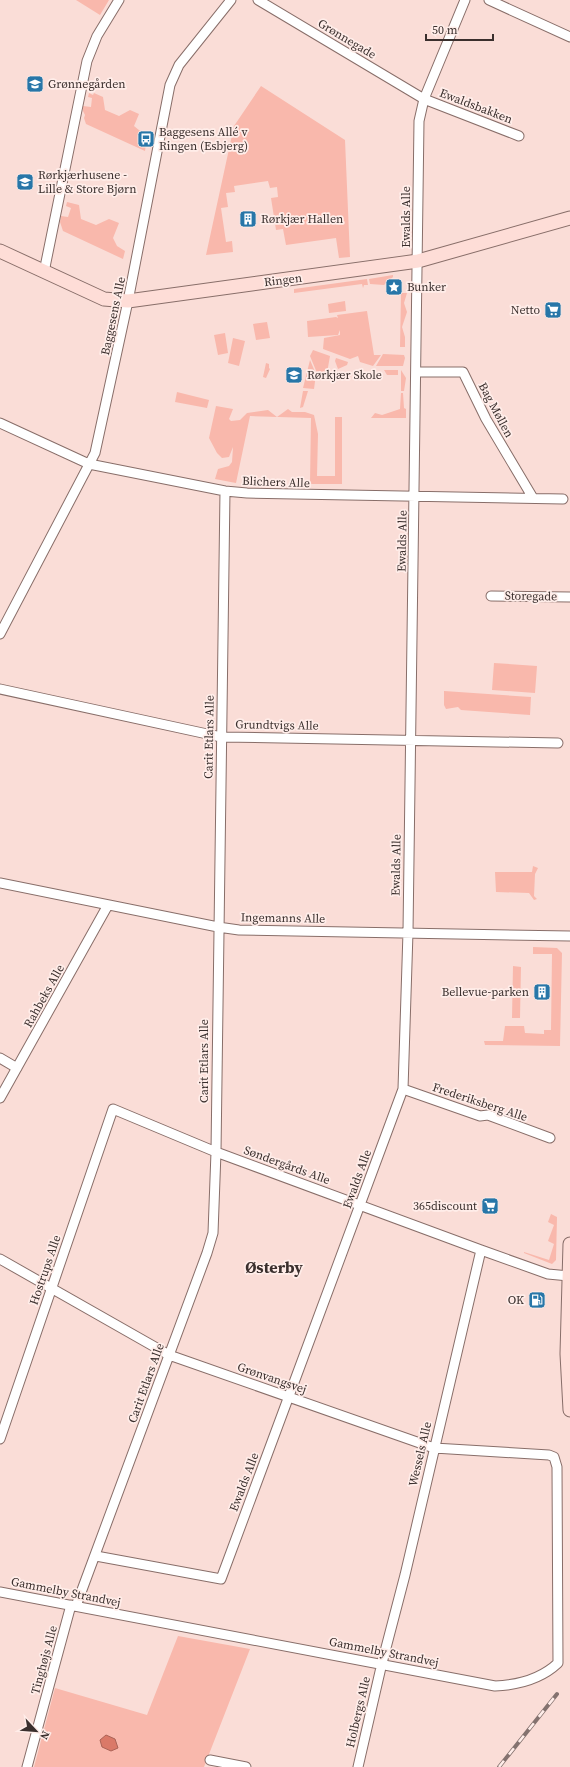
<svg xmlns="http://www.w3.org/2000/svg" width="570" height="1767" font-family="'Source Serif 4',serif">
  <rect width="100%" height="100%" fill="#faddd7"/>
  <path fill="#f9b8ac" d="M76,0H109L100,15Z
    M261,86L345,140L350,257L339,258L336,238L286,245L283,229L276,230L271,198L278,197L277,187L270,188L268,181L234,186L235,192L226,193L228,207L221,208L226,242L232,241L233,252L206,255L234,126Z
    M89,93L93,95L94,93L103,97L105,110L119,116L130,110L139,114L134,126L145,135L143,142L146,143L145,151L86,124L84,118L85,115L83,111V106L91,107L92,98L88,97Z
    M67,202L79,205L81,219L96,225L109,219L119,223L113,238L117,246L125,251L123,259L63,231L60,222L61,216L68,217L71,208L66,206Z
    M393,275V277L384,285L370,284L369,279Z
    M367,279L368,285H364L363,288L362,284L294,293V289Z
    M401,293H407L404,303L407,312L402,327L405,337V347H400Z
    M345,301L346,311L329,313L328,304Z
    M367,311L374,355H381L373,366L360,362L358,356L350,359L323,349L324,338L340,335V330L338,335L308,337L307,321L336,317L338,318L337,315Z
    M267,322L270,338L256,340L253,324Z
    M225,333L228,353L218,355L214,335Z
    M233,338L245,341L239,366L228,363Z
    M313,350L330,356L327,373H317L310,356Z
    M383,354L404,355L405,358L403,366H376Z
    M336,358L348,362L347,365L338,369L335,361Z
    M310,360L316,374L314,389L303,388Z
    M266,363L269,364V368L270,369L266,378L263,377Z
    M384,370H398V375H387Z
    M401,370L406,378L404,391H401Z
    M303,391H308L303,407L300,408Z
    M177,392L209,400L207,408L175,402Z
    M401,393H403L404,408L406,409V418H371L375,413L382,415L400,409Z
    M216,406L233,409L229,419L231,421L240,420L247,413L268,410L277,417L288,409L292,412H305L314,415L318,434L317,476H335V417H342V484H310L311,418L250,416L236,483L215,479L218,469L229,466L232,462L233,447L229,457L222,458L217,453L209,438Z
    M494,663L537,666L535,693L492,690Z
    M444,691L531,697L530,715L461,710L458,707L446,709L444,705Z
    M533,866L538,868L535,874L534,896L537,899L534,900L529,893L496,892L495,872H532Z
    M533,947L557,948L562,953L560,1046L485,1045L484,1041H503L505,1026H524L525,1033L544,1034V1030H551L552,954H533Z
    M513,966L521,967L520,1018H512Z
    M551,1214L557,1217L556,1260L552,1264L524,1253V1252L549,1260L554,1244L548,1241L554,1225L548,1222Z
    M178,1636L250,1649L204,1767H34L55,1688L147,1715Z"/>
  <path fill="#da7968" stroke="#aa6356" d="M106,1735L115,1739L118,1748L111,1751L102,1747L100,1740Z"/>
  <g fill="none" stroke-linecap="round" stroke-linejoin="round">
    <g stroke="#886e69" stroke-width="11">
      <path id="street" d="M258,0L424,99L519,136
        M489,0L570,37
        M44,272L87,61L97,36L119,0
        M416,372H463L486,419L533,498
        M0,423L89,464L225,491L247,493L563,499
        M491,596L570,597
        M0,634L95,453L128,301L170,85L179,65L231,0
        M0,689L221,737L558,743
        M0,883L218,927L239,930L570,936
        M0,1058L17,1068
        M403,1089L480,1116L488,1115L550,1138
        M0,1098L108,905
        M0,1259L169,1355L434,1448L549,1455L554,1457L557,1467L558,1663C541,1679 518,1685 495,1686L0,1592
        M0,1439L113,1109L216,1152L481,1250L548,1274L569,1276
        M96,1556L221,1579L403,1089L408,932L419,121L424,99L465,0
        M76,1606L207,1253L213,1233L216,1152L225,491
        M210,1760L246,1767
        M27,1767L71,1605
        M358,1767L382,1663L405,1575L481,1250"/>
    </g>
    <g stroke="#886e69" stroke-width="15">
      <path id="secondary" d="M0,251L104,299L128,301L418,261L570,218
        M570,1244L567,1354L570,1410"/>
    </g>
    <use href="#street" stroke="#fff" stroke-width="9"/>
    <use href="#secondary" stroke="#feddd7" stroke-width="13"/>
    <g stroke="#84726f" stroke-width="4">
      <path id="rail" d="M499,1767L557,1694"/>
    </g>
    <use href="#rail" stroke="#ffede9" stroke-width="2.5" stroke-dasharray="8" stroke-linecap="butt"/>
  </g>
  <defs>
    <g id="school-square" transform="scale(0.9)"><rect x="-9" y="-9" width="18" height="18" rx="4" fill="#2776a8" stroke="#ffede9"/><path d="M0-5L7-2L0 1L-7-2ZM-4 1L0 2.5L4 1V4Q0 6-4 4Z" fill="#fff"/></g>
    <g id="bus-square" transform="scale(0.9)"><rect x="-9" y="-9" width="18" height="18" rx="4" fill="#2776a8" stroke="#ffede9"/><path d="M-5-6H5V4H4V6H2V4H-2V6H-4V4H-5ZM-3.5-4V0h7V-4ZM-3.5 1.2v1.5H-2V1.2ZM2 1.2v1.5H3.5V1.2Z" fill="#fff"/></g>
    <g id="building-square" transform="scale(0.9)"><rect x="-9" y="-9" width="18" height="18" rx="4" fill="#2776a8" stroke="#ffede9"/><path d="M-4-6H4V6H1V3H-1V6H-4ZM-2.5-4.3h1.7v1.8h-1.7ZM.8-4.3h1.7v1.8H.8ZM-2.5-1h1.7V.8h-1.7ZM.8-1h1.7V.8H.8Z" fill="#fff"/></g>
    <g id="sight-square" transform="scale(0.9)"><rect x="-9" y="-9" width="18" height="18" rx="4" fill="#2776a8" stroke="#ffede9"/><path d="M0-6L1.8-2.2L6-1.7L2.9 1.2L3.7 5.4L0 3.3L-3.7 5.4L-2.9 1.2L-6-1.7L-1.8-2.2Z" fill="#fff"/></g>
    <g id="supermarket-square" transform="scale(0.9)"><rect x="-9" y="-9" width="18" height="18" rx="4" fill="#2776a8" stroke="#ffede9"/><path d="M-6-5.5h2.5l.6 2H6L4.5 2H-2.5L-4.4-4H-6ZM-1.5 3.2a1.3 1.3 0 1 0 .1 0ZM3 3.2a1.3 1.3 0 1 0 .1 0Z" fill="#fff"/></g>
    <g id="fuel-square" transform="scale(0.9)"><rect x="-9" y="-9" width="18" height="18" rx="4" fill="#2776a8" stroke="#ffede9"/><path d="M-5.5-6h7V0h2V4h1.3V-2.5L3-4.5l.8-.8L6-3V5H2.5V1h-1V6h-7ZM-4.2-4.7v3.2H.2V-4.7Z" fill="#fff"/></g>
  </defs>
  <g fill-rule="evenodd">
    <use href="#school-square" x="35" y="84"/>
    <use href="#bus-square" x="146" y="139"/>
    <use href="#school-square" x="25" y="182"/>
    <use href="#building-square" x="248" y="219"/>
    <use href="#sight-square" x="394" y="287"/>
    <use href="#supermarket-square" x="553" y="310"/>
    <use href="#school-square" x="294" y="375"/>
    <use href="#building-square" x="542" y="992"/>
    <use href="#supermarket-square" x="490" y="1206"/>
    <use href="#fuel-square" x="537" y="1300"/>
  </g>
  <g text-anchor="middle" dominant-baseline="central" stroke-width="3.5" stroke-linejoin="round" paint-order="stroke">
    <g font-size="12" fill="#3a2f2d" stroke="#ffede9">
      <text transform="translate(347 39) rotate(31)">Grønnegade</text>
      <text transform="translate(476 106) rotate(21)">Ewaldsbakken</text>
      <text transform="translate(406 217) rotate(-90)">Ewalds Alle</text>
      <text transform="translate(283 280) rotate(-7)">Ringen</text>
      <text transform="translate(113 316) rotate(-78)">Baggesens Alle</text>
      <text transform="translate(496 410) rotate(62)">Bag Møllen</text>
      <text transform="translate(276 482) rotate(2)">Blichers Alle</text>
      <text transform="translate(402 541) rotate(-89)">Ewalds Alle</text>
      <text transform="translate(531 596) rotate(1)">Storegade</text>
      <text transform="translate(277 725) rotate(1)">Grundtvigs Alle</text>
      <text transform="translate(209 737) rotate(-89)">Carit Etlars Alle</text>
      <text transform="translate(396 865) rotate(-89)">Ewalds Alle</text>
      <text transform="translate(283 918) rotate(1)">Ingemanns Alle</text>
      <text transform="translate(44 996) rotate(-61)">Rahbeks Alle</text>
      <text transform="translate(204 1061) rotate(-90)">Carit Etlars Alle</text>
      <text transform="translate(480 1102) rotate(18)">Frederiksberg Alle</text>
      <text transform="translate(287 1165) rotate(20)">Søndergårds Alle</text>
      <text transform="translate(357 1179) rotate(-70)">Ewalds Alle</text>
      <text transform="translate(45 1270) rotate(-71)">Hostrups Alle</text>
      <text transform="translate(272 1378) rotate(19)">Grønvangsvej</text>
      <text transform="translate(146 1383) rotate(-70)">Carit Etlars Alle</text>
      <text transform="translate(420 1454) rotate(-77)">Wessels Alle</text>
      <text transform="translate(244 1482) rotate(-69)">Ewalds Alle</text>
      <text transform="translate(66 1592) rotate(11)">Gammelby Strandvej</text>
      <text transform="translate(384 1652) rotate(11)">Gammelby Strandvej</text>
      <text transform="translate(44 1660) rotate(-75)">Tinghøjs Alle</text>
      <text transform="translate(358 1712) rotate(-77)">Holbergs Alle</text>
    </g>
    <g font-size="12" fill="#3a2f2d" stroke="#ffede9" text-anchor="start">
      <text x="48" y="84">Grønnegården</text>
      <text x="159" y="132">Baggesens Allé v<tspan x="159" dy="14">Ringen (Esbjerg)</tspan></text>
      <text x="38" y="175">Rørkjærhusene -<tspan x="38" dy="14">Lille &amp; Store Bjørn</tspan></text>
      <text x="261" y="219">Rørkjær Hallen</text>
      <text x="407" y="287">Bunker</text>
      <text x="540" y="310" text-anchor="end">Netto</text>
      <text x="307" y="375">Rørkjær Skole</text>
      <text x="529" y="992" text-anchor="end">Bellevue-parken</text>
      <text x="477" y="1206" text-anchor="end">365discount</text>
      <text x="524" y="1300" text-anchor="end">OK</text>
    </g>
    <g font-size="16" font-weight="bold" fill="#3a2f2d" stroke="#ffede9">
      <text x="274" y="1267">Østerby</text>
    </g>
  </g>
  <g transform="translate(36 1731) rotate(116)" stroke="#ffede9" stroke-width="3" paint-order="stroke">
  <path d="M0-3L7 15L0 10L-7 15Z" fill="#3a2f2d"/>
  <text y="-6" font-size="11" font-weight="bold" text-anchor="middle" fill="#3a2f2d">N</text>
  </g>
  <path d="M426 34v6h67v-6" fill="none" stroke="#3a2f2d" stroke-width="2"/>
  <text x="432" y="34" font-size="12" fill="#3a2f2d" stroke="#ffede9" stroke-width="3" paint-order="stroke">50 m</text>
</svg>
